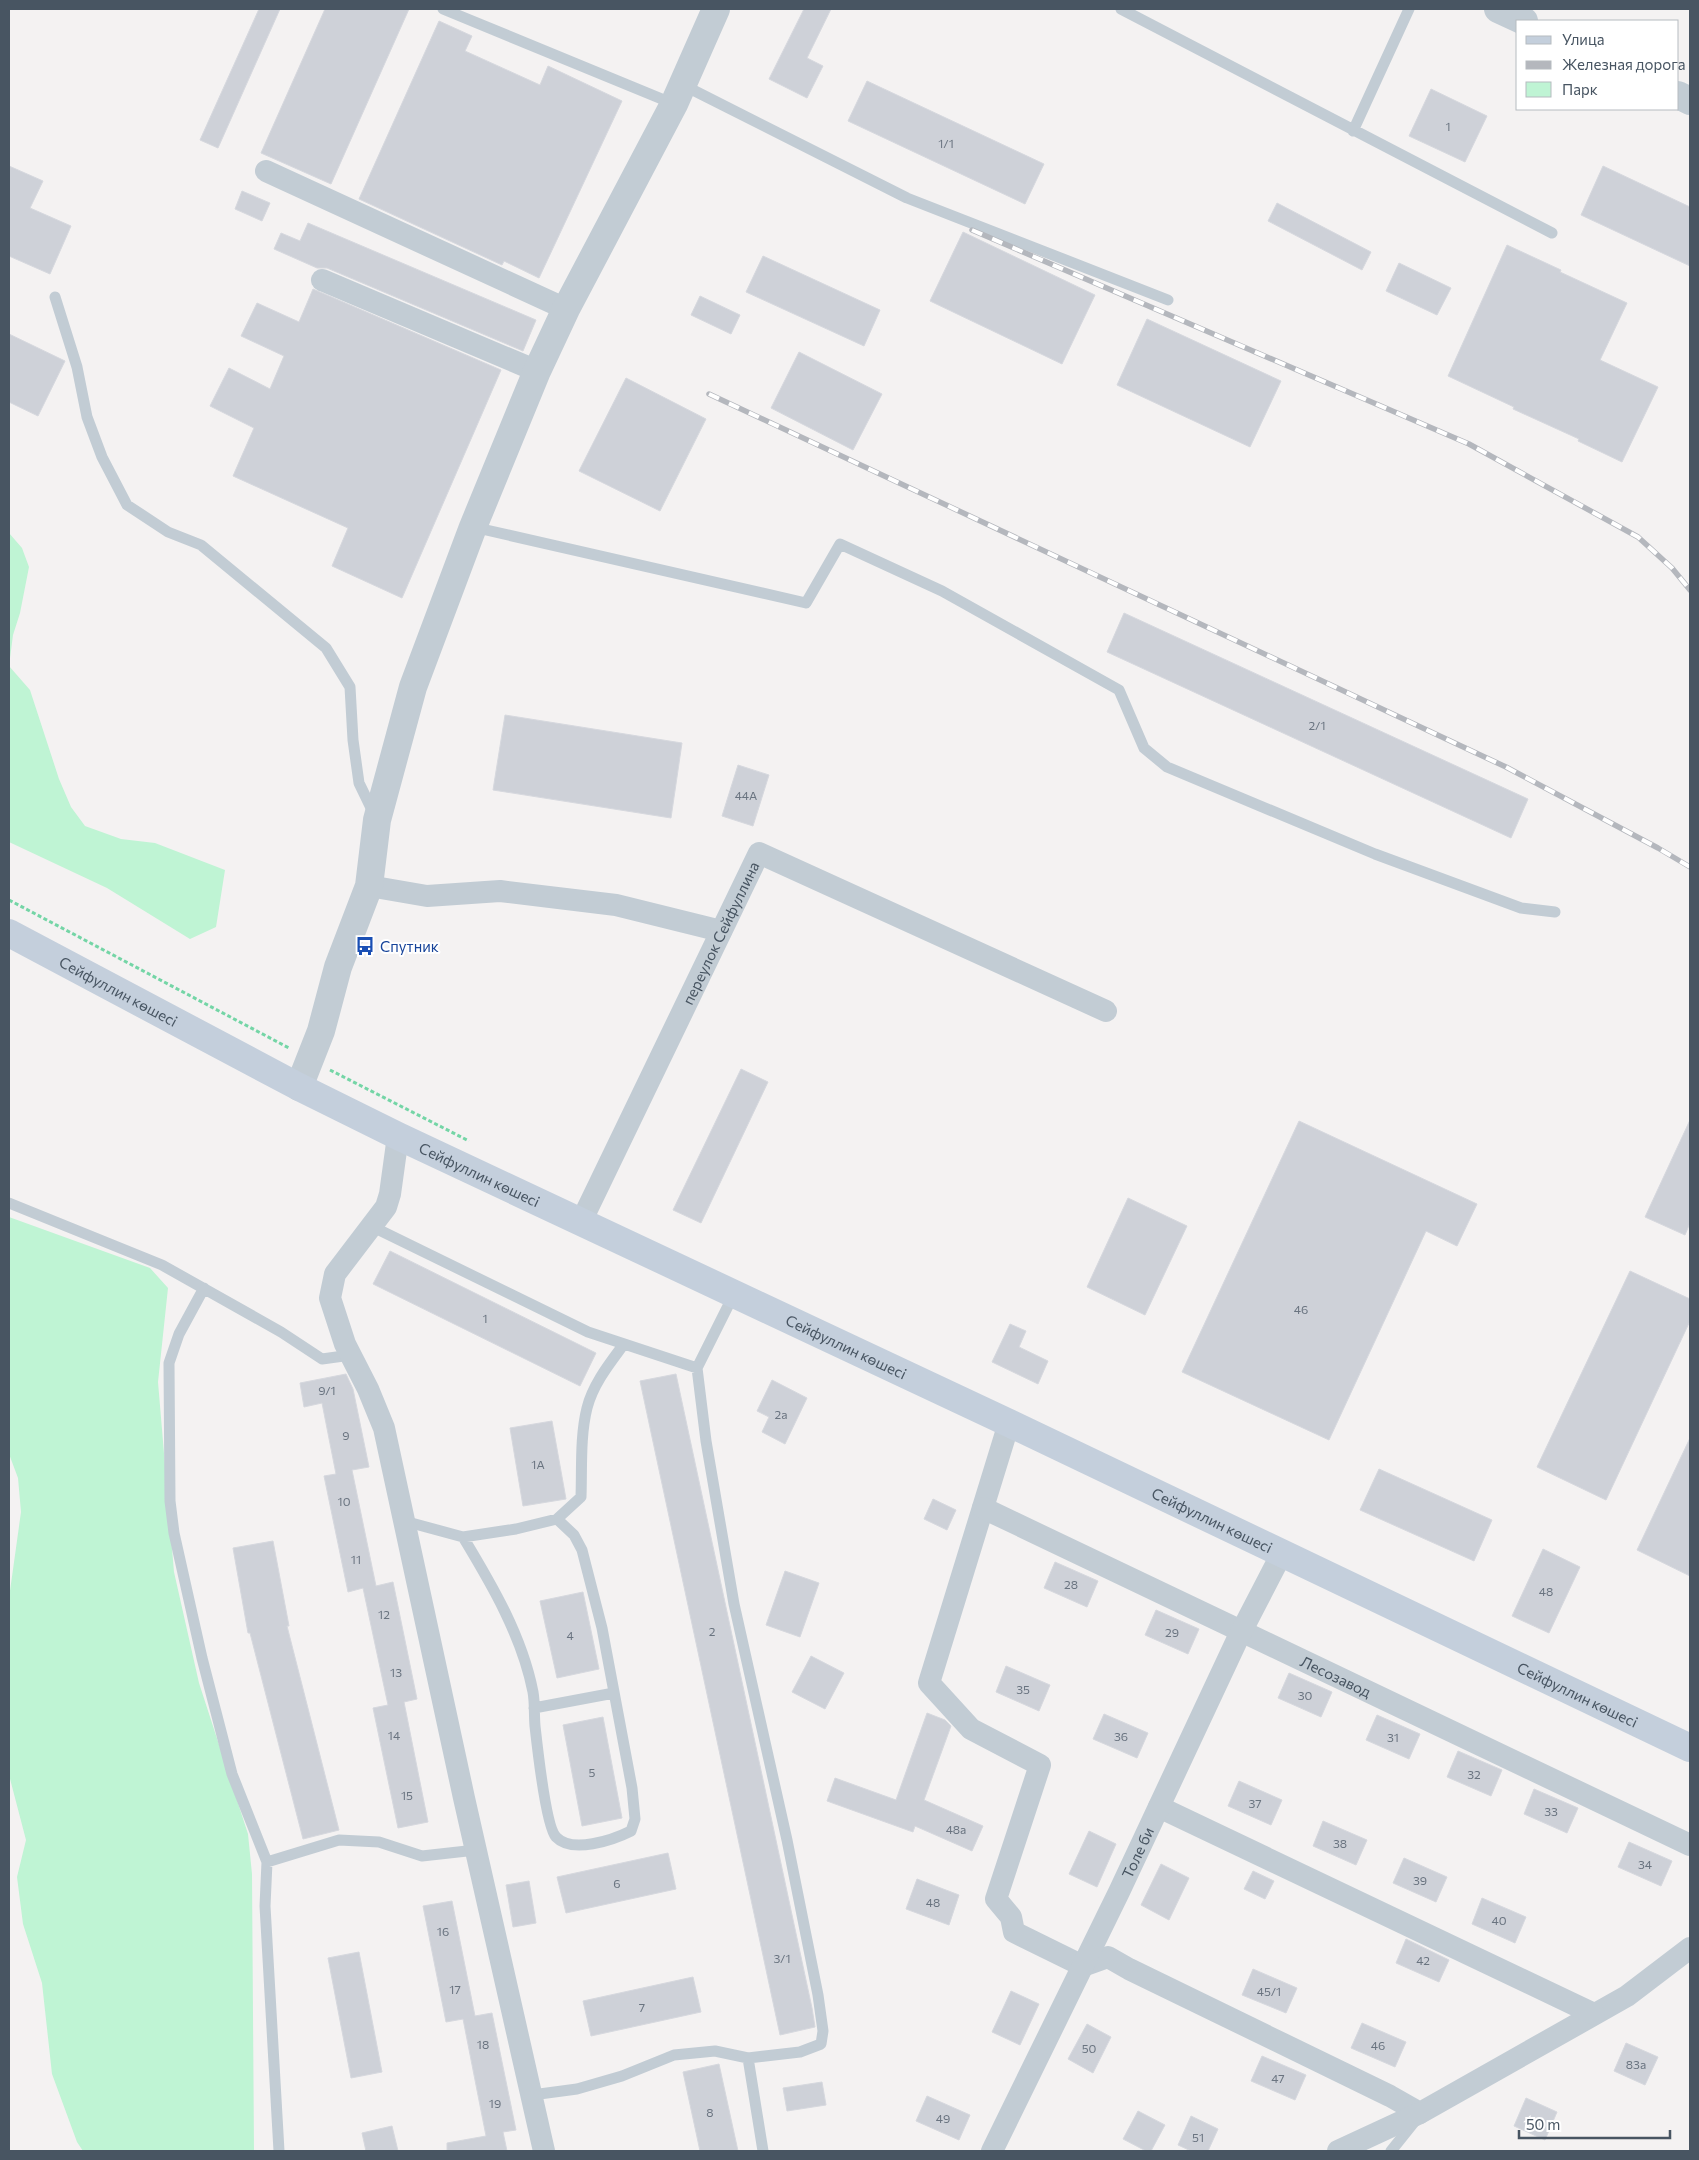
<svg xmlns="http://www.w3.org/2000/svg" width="1699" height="2160" font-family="Commissioner,sans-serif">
  <rect width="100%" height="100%" fill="#f4f2f2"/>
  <path fill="#bff4d4" d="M9,533L22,548L29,567L20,613L13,635L9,666L30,690L59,779L71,807L85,826L121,839L155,843L225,870L216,927L190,939L107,888L9,842Z
    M9,1217L150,1268L168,1288L158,1382L174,1572L199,1683L248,1834L252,1874L254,2151H83L77,2142L52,2074L42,1983L23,1924L17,1877L26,1840L9,1775V1598L21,1512L18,1478L9,1454Z"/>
  <path fill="#ced1d8" stroke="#d6d8de" d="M259,9H280L218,148L200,140Z
    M325,9H409L331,184L261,153Z
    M804,9H831L807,58L823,66L807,98L769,79Z
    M439,21L472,36L465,51L540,85L548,66L622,101L539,278L504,261L502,265L359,199Z
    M867,81L1044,164L1025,204L848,121Z
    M1431,89L1487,116L1465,162L1409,136Z
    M9,166L43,181L30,208L71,226L50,274L9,256Z
    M1603,166L1690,207V266L1581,215Z
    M242,191L270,203L262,221L235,209Z
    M1277,203L1371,252L1362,270L1268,221Z
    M308,223L536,320L523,351L327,268H317L274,249L281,233L300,241Z
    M963,232L1095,295L1062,364L930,301Z
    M1507,245L1561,270L1560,272L1627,303L1600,360L1658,387L1622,462L1578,441L1579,439L1513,409L1514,407L1448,376Z
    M763,256L880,310L864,346L746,292Z
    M1399,263L1451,288L1437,315L1386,291Z
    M313,289L501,370L402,598L332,566L348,528L233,476L254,428L210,406L229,368L270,389L284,356L241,336L257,303L299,322Z
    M700,296L740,315L731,334L691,315Z
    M1147,319L1281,381L1250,447L1117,385Z
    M9,334L65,361L38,416L9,402Z
    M799,352L882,394L853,450L771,408Z
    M626,378L706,419L660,511L579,471Z
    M1124,613L1528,799L1511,838L1107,652Z
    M505,715L682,743L671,818L493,790Z
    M738,765L769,775L753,826L722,816Z
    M741,1069L768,1082L701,1223L673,1210Z
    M1690,1120V1223L1685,1235L1645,1217Z
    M1299,1121L1477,1204L1457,1246L1426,1231L1329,1440L1182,1372Z
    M1128,1198L1187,1226L1145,1315L1087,1287Z
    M390,1251L596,1353L580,1386L373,1284Z
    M1630,1271L1690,1299V1321L1606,1500L1537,1467Z
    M1010,1324L1026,1331L1019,1347L1048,1361L1038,1384L992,1362Z
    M346,1374L353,1389L369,1467L352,1470L376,1586L393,1582L417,1699L404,1702L428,1822L398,1828L373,1708L388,1705L363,1588L348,1592L324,1476L336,1474L322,1403L304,1407L300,1383Z
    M676,1374L812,2008L815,2027L780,2035L640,1381Z
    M772,1380L807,1398L785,1444L762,1432L769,1417L757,1411Z
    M552,1421L566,1499L523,1506L510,1428Z
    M1690,1438V1576L1637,1550Z
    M1379,1469L1492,1520L1474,1561L1360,1510Z
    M933,1499L956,1510L947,1530L924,1519Z
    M273,1541L289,1626H287L339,1830L303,1839L250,1633H248L233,1548Z
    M1543,1549L1580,1567L1549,1633L1512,1616Z
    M1055,1562L1098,1581L1087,1607L1044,1588Z
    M785,1571L819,1583L800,1637L766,1625Z
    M583,1592L599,1669L557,1678L540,1601Z
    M1156,1610L1199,1629L1188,1654L1145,1635Z
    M811,1656L844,1673L825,1709L792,1692Z
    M1006,1666L1050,1685L1039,1711L996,1692Z
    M1289,1673L1332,1692L1321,1717L1278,1698Z
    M927,1713L945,1720L951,1726L924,1800L983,1826L972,1851L915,1826L913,1832L827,1801L835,1778L896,1800Z
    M1104,1714L1148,1733L1137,1758L1093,1739Z
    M1377,1715L1420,1734L1409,1759L1366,1740Z
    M603,1717L622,1818L582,1826L563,1725Z
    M1458,1751L1502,1770L1491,1796L1447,1777Z
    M1239,1781L1282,1800L1271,1825L1228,1806Z
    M1534,1789L1578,1808L1567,1833L1524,1814Z
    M1323,1821L1367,1840L1356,1865L1313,1846Z
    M1089,1831L1116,1844L1097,1887L1069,1874Z
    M1629,1842L1672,1861L1661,1886L1618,1867Z
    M668,1853L676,1889L566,1913L557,1877Z
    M1404,1858L1447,1877L1436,1902L1393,1883Z
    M1161,1864L1189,1878L1169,1920L1141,1905Z
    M1253,1871L1274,1881L1265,1899L1244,1889Z
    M917,1879L959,1895L949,1925L906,1909Z
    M529,1881L536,1923L513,1927L506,1885Z
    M1482,1898L1526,1917L1515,1943L1472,1924Z
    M452,1901L475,2016L492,2013L516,2130L503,2132L507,2151H447V2143L486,2136L463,2019L446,2022L423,1906Z
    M1406,1939L1449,1960L1439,1982L1396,1963Z
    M359,1952L382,2072L351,2078L328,1958Z
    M1253,1969L1297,1988L1286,2013L1242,1995Z
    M693,1977L701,2012L591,2036L583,2001Z
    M1011,1991L1039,2004L1020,2045L992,2032Z
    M1362,2023L1406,2042L1395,2067L1351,2048Z
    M1087,2024L1111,2037L1093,2073L1068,2059Z
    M1626,2043L1658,2057L1645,2085L1614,2071Z
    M1262,2056L1306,2075L1295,2100L1251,2081Z
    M719,2064L738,2151H700L683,2072Z
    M822,2082L826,2105L787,2111L783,2088Z
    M927,2096L970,2115L959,2140L916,2121Z
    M1526,2098L1557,2112L1545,2140L1514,2126Z
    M1138,2111L1165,2125L1151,2151H1146L1123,2139Z
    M1191,2116L1218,2129L1208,2151H1191L1178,2145Z
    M392,2126L398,2151H366L362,2133Z"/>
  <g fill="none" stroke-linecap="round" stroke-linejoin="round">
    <path stroke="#74d5a6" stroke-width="3" stroke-dasharray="4 2.5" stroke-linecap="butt" d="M9,900L289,1048
      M330,1070L469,1141"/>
    <path stroke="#c2ccd4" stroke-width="11" d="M443,9L674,104
      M1121,9L1552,233
      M683,85L907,198L1168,300
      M1353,131L1409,9
      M55,297L77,367L87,417L102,457L127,505L168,532L201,545L326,648L350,687L353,740L359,783L374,814
      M473,527L806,603L840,544L942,591L1119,690L1144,748L1167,767L1375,854L1521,908L1555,912
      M9,1203L162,1265L281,1332L322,1359L351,1355
      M371,1226L588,1332L697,1368
      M204,1288L179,1334L169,1363L170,1501L174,1533L202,1658L232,1774L267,1862L339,1840L379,1842L422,1856L476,1850
      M404,1521L463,1537L516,1529L557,1519L581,1497C582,1468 580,1436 587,1408C593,1384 610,1363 624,1344
      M463,1537C492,1585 522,1636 533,1692C535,1703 534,1715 535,1726C537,1744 546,1827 556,1837C572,1854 613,1840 631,1831L635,1819L632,1788L602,1628L582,1550L574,1535L557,1519
      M534,1708L614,1693
      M267,1862L265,1906L279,2151
      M748,2058L763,2151
      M532,2095L577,2089L622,2076L674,2055L715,2051L748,2058L800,2052L821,2044L823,2031L818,1995L787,1840L734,1604L706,1441L697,1368L734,1294
      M1391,2151L1415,2121"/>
    <g stroke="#c2ccd4" stroke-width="22">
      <path d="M266,171L566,309"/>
      <path d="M322,280L537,371"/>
      <path d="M369,886L427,896L500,891L616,905L721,931"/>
      <path d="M398,1136L390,1194L386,1207L335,1274L330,1298L345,1344L368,1389L384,1428L464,1798L544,2151"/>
      <path id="s1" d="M581,1222L759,853L1106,1011"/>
      <path d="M1009,1423L929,1683L971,1729L1040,1765L996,1899L1011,1917L1014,1932L1083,1966L1108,1957L1129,1969L1390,2096L1420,2113L1627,1996L1690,1948"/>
      <path id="s2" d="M983,1508L1690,1845"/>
      <path d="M1159,1807L1594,2014"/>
      <path id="s3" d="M992,2151L1119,1892L1238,1638L1282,1553"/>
      <path d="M1338,2151L1420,2113"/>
    </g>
    <path stroke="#c2ccd4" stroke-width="28" d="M1498,9L1524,21
      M1678,95L1690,101
      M299,1087L321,1031L338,967L369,886L377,820L413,687L473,527L537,371L566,309L674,104L716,9"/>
    <path stroke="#c4cfdc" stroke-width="28" id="s4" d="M9,933L299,1087L398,1136L1009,1423L1690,1748"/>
    <g stroke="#b4b7bd" stroke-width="5.5">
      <path id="rail" d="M972,230L1469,444L1638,537L1672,568L1690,590
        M709,394L1506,767L1658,848L1690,867"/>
    </g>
    <use href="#rail" stroke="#fff" stroke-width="4" stroke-dasharray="11" stroke-linecap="butt"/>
  </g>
  <defs>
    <g id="bus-bare" transform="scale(1.5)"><path d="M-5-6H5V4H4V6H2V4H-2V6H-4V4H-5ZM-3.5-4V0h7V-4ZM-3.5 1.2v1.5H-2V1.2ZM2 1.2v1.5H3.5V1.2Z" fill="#1a4fb4" stroke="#fff" stroke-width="2.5" paint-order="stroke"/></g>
  </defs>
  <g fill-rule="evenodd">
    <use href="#bus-bare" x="365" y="946"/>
  </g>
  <g text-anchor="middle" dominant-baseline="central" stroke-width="4" stroke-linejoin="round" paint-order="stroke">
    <g font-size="12" fill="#6a7480">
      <text x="1448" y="126">1</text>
      <text x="946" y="143">1/1</text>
      <text x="1317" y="725">2/1</text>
      <text x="746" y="795">44А</text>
      <text x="1301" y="1309">46</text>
      <text x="485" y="1318">1</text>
      <text x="327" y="1390">9/1</text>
      <text x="781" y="1414">2а</text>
      <text x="346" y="1435">9</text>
      <text x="538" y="1464">1А</text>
      <text x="344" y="1501">10</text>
      <text x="356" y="1559">11</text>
      <text x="1071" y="1584">28</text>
      <text x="1546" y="1591">48</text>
      <text x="384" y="1614">12</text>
      <text x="712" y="1631">2</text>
      <text x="1172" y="1632">29</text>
      <text x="570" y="1635">4</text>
      <text x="396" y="1672">13</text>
      <text x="1023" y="1689">35</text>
      <text x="1305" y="1695">30</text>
      <text x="394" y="1735">14</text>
      <text x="1121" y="1736">36</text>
      <text x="1393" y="1737">31</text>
      <text x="592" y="1772">5</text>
      <text x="1474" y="1774">32</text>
      <text x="407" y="1795">15</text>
      <text x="1255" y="1803">37</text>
      <text x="1551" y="1811">33</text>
      <text x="956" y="1829">48а</text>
      <text x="1340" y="1843">38</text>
      <text x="1645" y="1864">34</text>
      <text x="1420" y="1880">39</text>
      <text x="617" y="1883">6</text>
      <text x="933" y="1902">48</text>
      <text x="1499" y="1920">40</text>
      <text x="443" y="1931">16</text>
      <text x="782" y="1958">3/1</text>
      <text x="1423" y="1960">42</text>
      <text x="455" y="1989">17</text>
      <text x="1269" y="1991">45/1</text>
      <text x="642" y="2007">7</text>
      <text x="483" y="2044">18</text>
      <text x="1378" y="2045">46</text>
      <text x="1089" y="2048">50</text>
      <text x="1636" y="2064">83а</text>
      <text x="1278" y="2078">47</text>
      <text x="495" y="2103">19</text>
      <text x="710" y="2112">8</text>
      <text x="943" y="2118">49</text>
      <text x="1198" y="2137">51</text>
    </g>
    <g font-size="15" fill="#485562" stroke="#fff">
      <text stroke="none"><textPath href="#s1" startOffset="321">переулок Сейфуллина</textPath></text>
      <text stroke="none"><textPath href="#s4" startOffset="124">Сейфуллин көшесі</textPath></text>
      <text stroke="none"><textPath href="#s4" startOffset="529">Сейфуллин көшесі</textPath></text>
      <text stroke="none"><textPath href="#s4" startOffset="934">Сейфуллин көшесі</textPath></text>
      <text stroke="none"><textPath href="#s4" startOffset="1339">Сейфуллин көшесі</textPath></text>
      <text stroke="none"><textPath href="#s2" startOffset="391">Лесозавод</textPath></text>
      <text stroke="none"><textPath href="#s4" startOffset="1744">Сейфуллин көшесі</textPath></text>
      <text stroke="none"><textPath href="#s3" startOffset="332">Толе би</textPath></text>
    </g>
    <g font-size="15" fill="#164399" stroke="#fff" text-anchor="start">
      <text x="380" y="946">Спутник</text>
    </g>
  </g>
  <rect width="1699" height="2160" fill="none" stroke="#485562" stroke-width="20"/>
  <rect x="1516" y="20" width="162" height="90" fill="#ffffff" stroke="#b6bbc0"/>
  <rect x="1526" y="36" width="25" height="8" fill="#c4cfdc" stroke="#b6bbc0"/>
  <text x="1562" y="45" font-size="15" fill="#485562">Улица</text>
  <rect x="1526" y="61" width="25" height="8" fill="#b4b7bd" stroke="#b6bbc0"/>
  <text x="1562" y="70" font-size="15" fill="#485562">Железная дорога</text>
  <rect x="1526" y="82" width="25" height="15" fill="#bff4d4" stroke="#b6bbc0"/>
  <text x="1562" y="95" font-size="15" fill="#485562">Парк</text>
  <path d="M1519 2130v8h151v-8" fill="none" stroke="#485562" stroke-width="2.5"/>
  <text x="1526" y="2130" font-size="15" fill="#485562" stroke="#ffffff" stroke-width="4" paint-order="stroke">50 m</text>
</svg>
